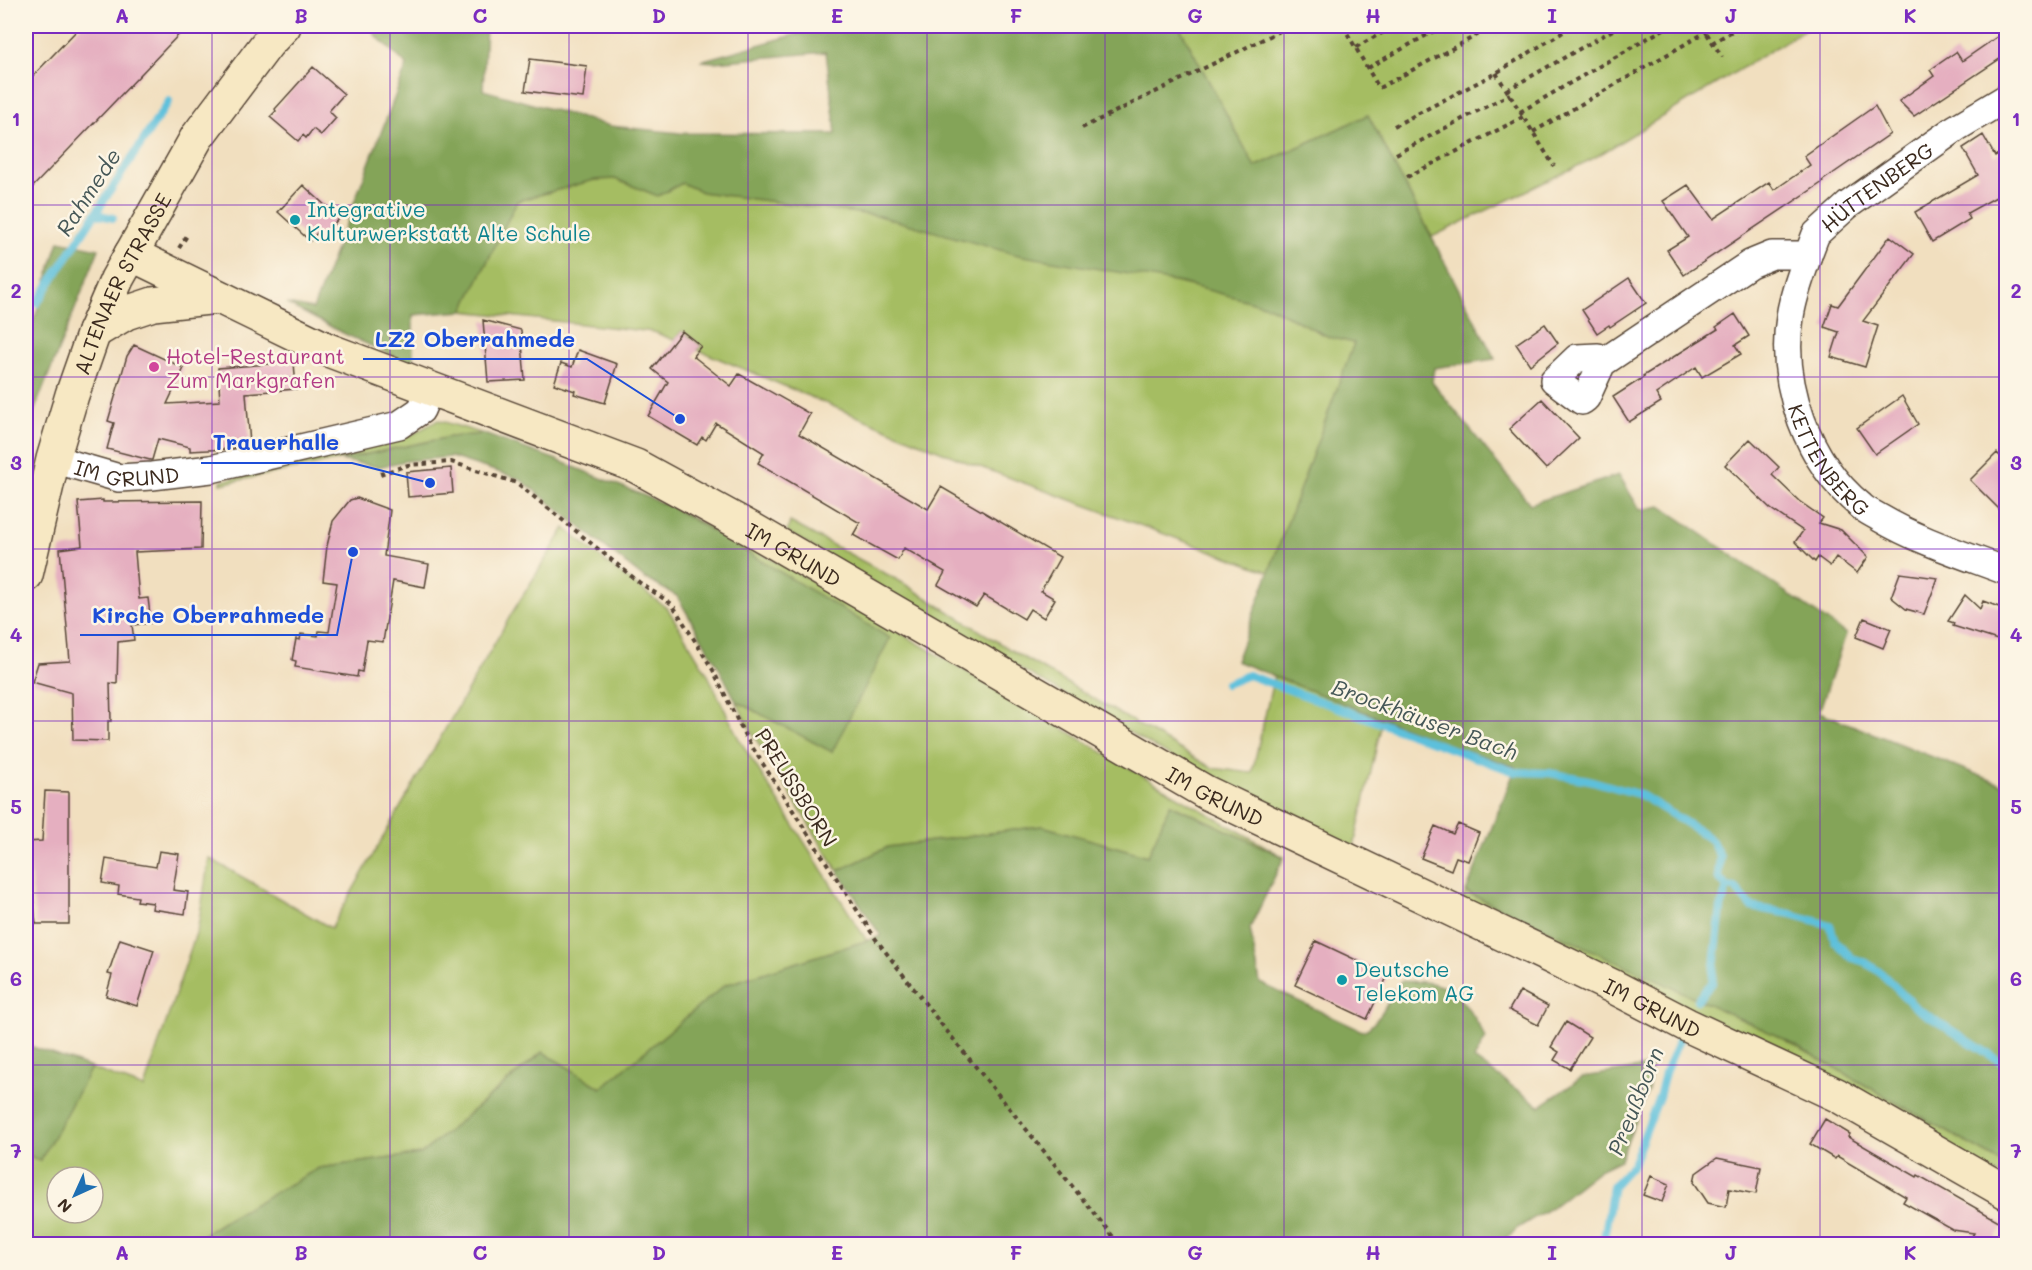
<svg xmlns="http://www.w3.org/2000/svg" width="2032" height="1270" font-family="Mali,sans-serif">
  <rect width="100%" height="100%" fill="#fcf5e5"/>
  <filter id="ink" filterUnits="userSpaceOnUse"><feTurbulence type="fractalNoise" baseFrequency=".0167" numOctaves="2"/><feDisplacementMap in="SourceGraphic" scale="12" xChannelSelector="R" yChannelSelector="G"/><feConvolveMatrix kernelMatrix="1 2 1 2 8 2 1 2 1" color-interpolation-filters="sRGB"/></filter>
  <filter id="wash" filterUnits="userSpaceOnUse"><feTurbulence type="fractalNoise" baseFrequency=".008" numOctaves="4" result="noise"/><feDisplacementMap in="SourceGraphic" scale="24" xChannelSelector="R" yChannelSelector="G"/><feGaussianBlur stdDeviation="1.35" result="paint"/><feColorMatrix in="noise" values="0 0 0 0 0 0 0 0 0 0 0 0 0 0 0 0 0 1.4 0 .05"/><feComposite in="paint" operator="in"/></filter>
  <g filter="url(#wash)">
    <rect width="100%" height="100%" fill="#f1dfbf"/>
    <path fill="#a5bd62" stroke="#707440" stroke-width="1.5" fill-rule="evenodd" d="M1179,26H1811L1594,158L1432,237L1368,115L1255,167Z
      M615,179L658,196L682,183L702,192L879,216L1218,292L1268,306L1329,337L1355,343L1269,572L969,463L698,350L701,346L682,331L674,340L654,332L463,311L517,201L594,180Z
      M438,420L484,434L450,437L221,484V481L413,434Z
      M672,507L809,579L1174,794L1284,857L1171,804L1148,856L1042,826L888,847L838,871L752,733L736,701L832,751L889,638Z
      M790,522L903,583L1009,649L1212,768L1252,773L1274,676L1383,718L1353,851L1240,797L787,532Z
      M565,528L609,565L668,609L707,673L739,739L867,941L725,985L601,1088L542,1052L421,1154L319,1168L226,1220L189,1244H26V1154L40,1161L91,1068L144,1088L198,927L209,858L331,928L512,613ZM57,1177H93V1213H57Z
      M1466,892L1784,1039L2006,1165V1179L1461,902Z"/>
    <path fill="#84a458" stroke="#60673b" stroke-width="1.5" d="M380,26H486L483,90L610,126L680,133L836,134L826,52L714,62L700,61L808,31L813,26H1179L1255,167L1368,115L1495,359L1434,368L1432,382L1530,504L1619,475L1640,510L1661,506L1846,634L1819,712L2006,786V1165L1784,1039L1466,892L1516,767L1446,744L1236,661L1354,343L1329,337L1268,306L1181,283L1018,255L879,216L702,192L682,183L658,196L615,179L594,180L517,201L463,311L413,315V365L345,334L287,304L313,309L407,65L373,33Z
      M59,241L99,249L26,431V335L36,314Z
      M484,434L557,460L672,507L890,638L832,752L736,701L718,666L677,596L644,578L520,479L451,457L405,461L378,467L340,460L450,437Z
      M1170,804L1284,857L1250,928L1260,983L1362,1031C1377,1028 1391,994 1401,981C1412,982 1424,981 1435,984C1460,990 1475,1017 1486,1038L1474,1059L1540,1106L1583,1077L1652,1066L1648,1091L1620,1160L1599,1170L1552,1207L1516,1229L1503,1244H189L226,1220L319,1168L421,1154L543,1052L601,1088L725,985L881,936L838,871L888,847L1042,826L1148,856Z
      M30,1046L91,1068L40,1161L26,1154V1058Z"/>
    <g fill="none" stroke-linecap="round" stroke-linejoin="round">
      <path stroke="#5dc0db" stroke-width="8" d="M228,29L232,26
        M96,214L113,218
        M37,303L169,101
        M1226,684L1248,675L1515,772L1549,773L1589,780L1641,795L1702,833L1712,841L1720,857L1718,877L1727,887L1735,888L1751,907L1791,914L1830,925L1835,941L1852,958L1865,962L1881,973L1916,1008L2006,1065
        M1697,1000L1712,983L1721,908L1727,887
        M1603,1244L1613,1186L1633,1164L1659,1097L1665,1073L1680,1038"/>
    </g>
    <g id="blocks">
      <path fill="#e5afc0" d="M81,26H187L26,194V83Z
        M2007,30V54L1914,116L1899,101L1934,76L1930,70L1956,52L1962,61Z
        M530,59L587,66L583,98L525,91Z
        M313,67L344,94L329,111L336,118L321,135L313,129L306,138L303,135L298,141L270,117L276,111L275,109Z
        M1875,106L1890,134L1822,181L1823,182L1684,275L1667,250L1688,237L1663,201L1688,185L1713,219L1769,182L1774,190L1810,165L1804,156Z
        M1983,135L1995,156L2007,149V191L1967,213L1970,219L1932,242L1915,212L1978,175L1963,148Z
        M303,185L339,218L323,236L318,232L310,241L278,212Z
        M1890,236L1914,254L1863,321L1878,326L1865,367L1831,357L1839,332L1824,327L1832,304L1838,306Z
        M1629,278L1646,303L1610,327L1609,325L1597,333L1582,310Z
        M1735,314L1749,336L1735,345L1741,354L1702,377L1696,367L1656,394L1661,402L1629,422L1613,397L1644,377L1643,376L1718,329L1716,327Z
        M483,320L521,330L525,380L488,382Z
        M1545,324L1558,343L1530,365L1516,344Z
        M682,331L701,346L693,356L731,386L739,374L810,414L799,434L928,509L941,487L1060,557L1041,591L1055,599L1044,618L1030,609L1024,619L984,595L976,607L938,585L945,572L904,548L898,560L853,535L860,523L758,463L764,453L716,423L706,440L702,437L697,445L648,416L668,382L652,369Z
        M134,345L184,368L167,404L220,401L218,368L294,362L296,389L246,393L250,444L227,449L190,451V447L158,439L152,460H150L107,449L114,423L108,421L127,356Z
        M578,350L617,364L605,403L574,394L575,391L554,384L561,363L572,367Z
        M1902,396L1918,424L1875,454L1857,428Z
        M1542,399L1579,438L1546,469L1509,429Z
        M1750,439L1779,467L1772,475L1799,501L1823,518L1819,523L1841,530L1868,557L1857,573L1836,557L1830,566L1818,557L1815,562L1795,542L1803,531L1771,509L1725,465Z
        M1997,453L2007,463V517L1970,480Z
        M451,468L453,493L408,497L406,472Z
        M357,498L390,510L384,556L429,564L425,587L393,581L383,642L367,640L362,672L358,671L357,677L295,667L296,661L292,660L296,639L300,640L301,634L318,636L319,631L329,632L337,583L323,581L327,546L333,521L350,500Z
        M103,500V502L202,501L201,549L135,552L139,599L148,598L151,623L132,625L134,640L118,642L117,684L110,683L111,721H108V741L73,740L72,693L32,682L38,663L70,661L60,549L82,546L78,502Z
        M1900,573L1938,578L1924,614L1906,609L1891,597Z
        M1965,595L1980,609L1983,601L2007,610V643L1953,626L1954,623L1948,621Z
        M1864,618L1891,629L1883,648L1856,637Z
        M45,791L69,792V924H36L27,842L42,841Z
        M1458,824L1479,833L1468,861L1456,857L1451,870L1421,858L1435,826L1453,834Z
        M159,851L179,854L173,890L188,892L185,914L152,909L153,903L137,901L138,897L118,894L119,886L102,883L106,859L156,867Z
        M120,939L154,950L137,1006L106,996L112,975L108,974Z
        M1316,941L1388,975L1367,1019L1295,985Z
        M1520,991L1548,1006L1538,1025L1509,1010Z
        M1566,1022L1590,1037L1570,1069L1554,1060L1559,1052L1551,1047Z
        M1825,1119L1850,1134L1848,1137L1917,1177L1918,1175L2004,1224L1992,1245H1967L1974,1233L1953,1230L1903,1202L1906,1197L1837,1156L1835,1159L1810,1144Z
        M1717,1158L1761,1167L1756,1194L1729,1189L1726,1207L1708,1203L1694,1182L1696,1173Z
        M1651,1176L1669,1184L1662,1202L1643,1195Z"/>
    </g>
  </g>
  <g filter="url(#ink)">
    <use href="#blocks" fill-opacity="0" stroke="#564536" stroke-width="1.5"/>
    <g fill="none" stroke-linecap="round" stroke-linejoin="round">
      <g stroke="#564536" stroke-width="30">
        <g id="minor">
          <path id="s1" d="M1808,255C1801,276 1793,295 1790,317C1779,384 1808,463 1861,506C1866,511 1874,514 1880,518C1919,541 1964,555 2006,571"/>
          <path id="s2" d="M1602,363L1598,357L1577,358L1554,380L1582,401L1586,398L1602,363L1750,264L1772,255H1808L1816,234L1848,205L1956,128L2006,98"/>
          <path id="s3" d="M53,459L119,478L152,476L211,469L399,425L421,410L430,389"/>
        </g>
      </g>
      <g stroke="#564536" stroke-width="36">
        <g id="secondary">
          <path id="s4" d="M131,254L328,350L636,466L755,531L1207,793L1612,986L1687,1025L1837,1095L2006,1192"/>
          <path d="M94,332L126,313L153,304L218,297"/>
          <path id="s5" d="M26,575L53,459L72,395L94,332L117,279L197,137L267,44L284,26"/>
        </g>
      </g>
      <path stroke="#564536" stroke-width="4" stroke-dasharray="4.5 4.5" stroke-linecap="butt" d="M1343,26L1379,88L1494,26
        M1702,26L1722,57
        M1187,27L1189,26
        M1712,43L1741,26
        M1356,47L1395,26
        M1368,68L1443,26
        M1496,73L1554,166
        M1507,90L1620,26
        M1520,112L1669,26
        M1394,126L1496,73L1573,26
        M1082,128L1290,26
        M1533,132L1706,32
        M1396,154L1510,94
        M1407,177L1523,117
        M179,248L188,234
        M380,474L408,465L451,462L517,483L640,583L672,604L713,670L745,736L875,938L934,1015L1119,1244"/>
      <use href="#minor" stroke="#fff" stroke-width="27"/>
      <use href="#secondary" stroke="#f7e8c3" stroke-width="33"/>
    </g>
  </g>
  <path fill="none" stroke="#7b2cbf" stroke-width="1.5" stroke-opacity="0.55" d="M212,26V1244M390,26V1244M569,26V1244M748,26V1244M927,26V1244M1105,26V1244M1284,26V1244M1463,26V1244M1642,26V1244M1820,26V1244M26,205H2006M26,377H2006M26,549H2006M26,721H2006M26,893H2006M26,1065H2006"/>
  <g fill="#0f9aa8" stroke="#fcf5e5" stroke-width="2">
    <circle cx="295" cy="220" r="6"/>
    <circle cx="1342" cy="980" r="6"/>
  </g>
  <circle fill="#d1479c" stroke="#fcf5e5" stroke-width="2" cx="154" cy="367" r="6"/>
  <g text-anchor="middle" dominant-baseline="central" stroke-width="5" stroke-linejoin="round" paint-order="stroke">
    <g font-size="21" fill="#3b2a1e" stroke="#fcf5e5">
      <text stroke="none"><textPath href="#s2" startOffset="476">HÜTTENBERG</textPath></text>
      <text stroke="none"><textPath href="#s5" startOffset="308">ALTENAER STRASSE</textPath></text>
      <text stroke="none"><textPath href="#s1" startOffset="218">KETTENBERG</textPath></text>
      <text stroke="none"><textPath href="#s3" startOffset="76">IM GRUND</textPath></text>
      <text stroke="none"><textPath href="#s4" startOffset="729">IM GRUND</textPath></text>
      <text transform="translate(797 787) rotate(58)">PREUSSBORN</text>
      <text stroke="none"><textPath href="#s4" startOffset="1215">IM GRUND</textPath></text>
      <text stroke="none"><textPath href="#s4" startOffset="1701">IM GRUND</textPath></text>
    </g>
    <g font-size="21" fill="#0d838f" stroke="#fcf5e5" text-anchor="start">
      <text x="307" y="208">Integrative<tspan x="307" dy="24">Kulturwerkstatt Alte Schule</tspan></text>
      <text x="1354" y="968">Deutsche<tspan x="1354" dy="24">Telekom AG</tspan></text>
    </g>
    <g font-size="21" fill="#b23c85" stroke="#fcf5e5" text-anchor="start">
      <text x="166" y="355">Hotel-Restaurant<tspan x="166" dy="24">Zum Markgrafen</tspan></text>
    </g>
    <g font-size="22" font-style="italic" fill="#455757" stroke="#fcf5e5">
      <text transform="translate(88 192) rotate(-57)">Rahmede</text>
      <text transform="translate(1425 719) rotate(20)">Brockhäuser Bach</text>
      <text transform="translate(1635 1101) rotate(-68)">Preußborn</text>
    </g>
  </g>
  <path fill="none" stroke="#1d4ed8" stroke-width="2" d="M680 419L587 359H363M430 483L352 463H201M353 552L337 635H80"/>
  <g fill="#1d4ed8" stroke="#fcf5e5" stroke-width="2">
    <circle cx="680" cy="419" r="6"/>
    <circle cx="430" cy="483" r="6"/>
    <circle cx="353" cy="552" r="6"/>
  </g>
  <g font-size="22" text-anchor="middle" font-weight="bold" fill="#1d4ed8" stroke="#fcf5e5" stroke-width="5" stroke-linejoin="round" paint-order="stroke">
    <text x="475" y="347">LZ2 Oberrahmede</text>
    <text x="276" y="450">Trauerhalle</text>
    <text x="208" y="623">Kirche Oberrahmede</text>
  </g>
  <rect width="2032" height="1270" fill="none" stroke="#fcf5e5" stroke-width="66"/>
  <g transform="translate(75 1195) rotate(225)"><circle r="28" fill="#fcf5e5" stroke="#afa495" stroke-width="1.5"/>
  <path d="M0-4.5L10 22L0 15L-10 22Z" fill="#1f6fb2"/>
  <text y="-9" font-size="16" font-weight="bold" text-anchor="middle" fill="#3b2a1e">N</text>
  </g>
  <rect x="33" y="33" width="1966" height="1204" fill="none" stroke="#7b2cbf" stroke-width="2"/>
  <g font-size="20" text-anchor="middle" font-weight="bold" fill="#7b2cbf">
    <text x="122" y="23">A</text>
    <text x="301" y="23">B</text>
    <text x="480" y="23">C</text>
    <text x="659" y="23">D</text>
    <text x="837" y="23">E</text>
    <text x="1016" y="23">F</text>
    <text x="1195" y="23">G</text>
    <text x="1373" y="23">H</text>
    <text x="1552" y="23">I</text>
    <text x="1731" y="23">J</text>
    <text x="1910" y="23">K</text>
    <text x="16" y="126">1</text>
    <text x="2016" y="126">1</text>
    <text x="16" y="298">2</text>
    <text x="2016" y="298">2</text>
    <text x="16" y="470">3</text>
    <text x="2016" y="470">3</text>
    <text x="16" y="642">4</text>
    <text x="2016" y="642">4</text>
    <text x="16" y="814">5</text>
    <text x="2016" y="814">5</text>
    <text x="16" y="986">6</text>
    <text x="2016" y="986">6</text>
    <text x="16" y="1158">7</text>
    <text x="2016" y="1158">7</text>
    <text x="122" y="1260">A</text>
    <text x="301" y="1260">B</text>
    <text x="480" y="1260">C</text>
    <text x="659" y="1260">D</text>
    <text x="837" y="1260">E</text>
    <text x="1016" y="1260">F</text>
    <text x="1195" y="1260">G</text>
    <text x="1373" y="1260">H</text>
    <text x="1552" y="1260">I</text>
    <text x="1731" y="1260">J</text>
    <text x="1910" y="1260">K</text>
  </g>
</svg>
